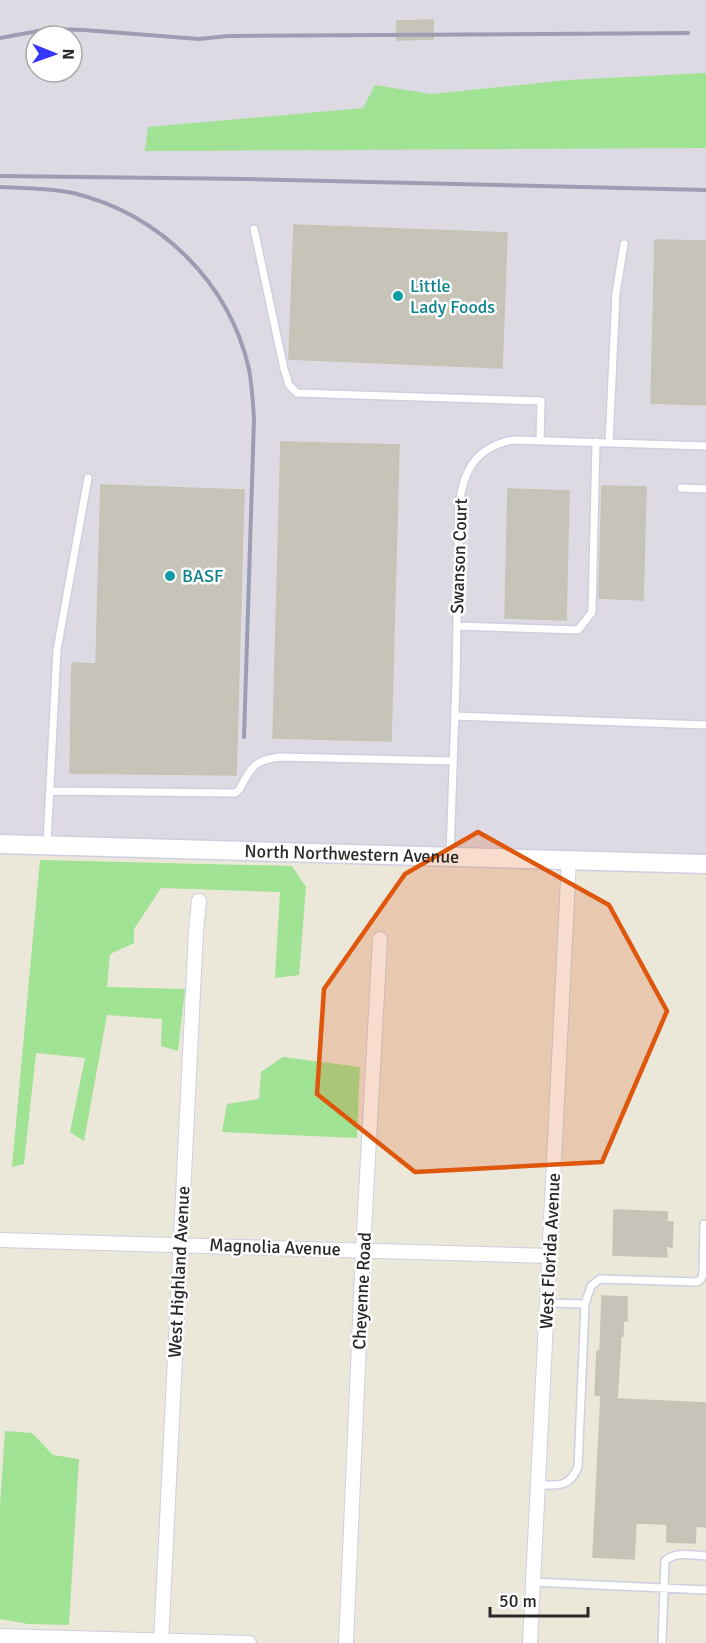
<svg xmlns="http://www.w3.org/2000/svg" width="706" height="1643" viewBox="0 0 706 1643" font-family="Signika,sans-serif">
  <style>
    .industrial { fill: #dedae3; fill-rule: evenodd }
    .green { fill: #a0e394 }
    .building { fill: #c6c3b9; stroke: #c6c3b3; stroke-width: 1.5 }
    .lines { fill: none; stroke-linecap: round; stroke-linejoin: round }
    .service-casing { stroke: #cecfe2; stroke-width: 10 }
    .minor-casing { stroke: #cecfe2; stroke-width: 16 }
    .tertiary-casing { stroke: #cecfe2; stroke-width: 21 }
    .service { stroke: #fff; stroke-width: 7 }
    .minor { stroke: #fff; stroke-width: 14 }
    .tertiary { stroke: #fff; stroke-width: 18 }
    .rail { stroke: #9d9cb3; stroke-width: 4 }
    .marked { fill: #de570d; fill-opacity: 0.2; stroke: #de570d; stroke-width: 4.5; stroke-linejoin: round }
    .culture-dot { fill: #0f9aa8; stroke: #fff; stroke-width: 2 }
    .labels { text-anchor: middle; stroke-width: 5; stroke-linejoin: round; paint-order: stroke }
    .culture-label { font-size: 18px; fill: #0d838f; stroke: #fff; text-anchor: start }
    .street-label { font-size: 18px; fill: #282828; stroke: #fff }
  </style>
  <rect width="100%" height="100%" fill="#ebe7d9"/>
  <path class="industrial" d="M0,0h706v867l-706,-18zM36,36h36v36h-36z"/>
  <path class="green" d="M706,73v75l-561,3 3,-24 215,-19 12,-23 56,9 137,-14z
    M40,860l252,6 14,21 -7,88 -24,3 5,-86 -119,-4 -27,41v14l-24,11 -3,33 78,2 -7,62 -17,-5 1,-27 -55,-4 -23,126 -14,-9 15,-74 -49,-5 -12,111 -12,3z
    M283,1057l77,10 -3,71 -135,-6 5,-28 32,-5 2,-27z
    M5,1431l27,2 21,22 26,4 -10,166 -41,-1 -28,-5v-113z"/>
  <path class="building" d="M433,20v19l-36,1v-19z
    M294,225l213,8 -5,135 -213,-9z
    M655,240l51,1v164l-55,-2z
    M281,442l118,3 -8,296 -118,-3z
    M101,485l143,5 -8,285 -166,-2 2,-110 24,1z
    M602,486l44,1 -3,113 -44,-2z
    M508,489l61,2 -3,129 -61,-2z
    M614,1210l53,2v10h6l-1,25 -6,-1 1,11 -54,-2z
    M602,1296l25,1v24h-4v15h-2l-4,63 89,4v124l-10,-1 -1,17 -28,-1v-18l-31,-1 -2,36 -41,-2 8,-162h-6l2,-44h3z"/>
  <g class="lines">
    <defs>
      <path id="service" d="M254,229l30,140 5,16 8,8 244,8 -1,40
        M609,443l7,-150 8,-49
        M681,488l25,1
        M457,626l121,4 14,-18 4,-170
        M455,716l251,9
        M50,791l185,2 4,-3c12,-22 14,-30 41,-33l173,4
        M47,843l10,-193 31,-172
        M450,855l6,-174 3,-175c4,-35 17,-60 55,-66l192,6
        M585,1304l6,-18 9,-7 97,3 4,-3 2,-5 1,-50
        M538,1485c20,0 31,3 40,-18l7,-163 -38,-1
        M533,1582l173,8
        M662,1643l3,-82c11,-10 27,-6 41,-5"/>
      <path id="minor" d="M0,1240l550,16
        M0,1636l249,7
        M161,1643l35,-712 3,-30
        M346,1643l17,-393 17,-311
        M530,1643l39,-784"/>
      <g id="tertiary">
        <path id="s1" d="M0,844l706,20"/>
      </g>
    </defs>
    <use href="#service" class="service-casing"/>
    <use href="#minor" class="minor-casing"/>
    <use href="#tertiary" class="tertiary-casing"/>
    <use href="#service" class="service"/>
    <use href="#minor" class="minor"/>
    <use href="#tertiary" class="tertiary"/>
    <path class="rail" d="M0,38l49,-9 35,1 115,9 29,-3 460,-3
      M0,176l247,3 459,11
      M0,187c24,1 49,1 73,6 87,21 156,89 176,176 3,17 4,33 5,50l-10,318"/>
  </g>
  <path class="marked" d="M478,832l131,73 58,106 -65,151 -187,10 -98,-78 7,-105 81,-115z"/>
  <g class="culture-dot">
    <circle cx="398" cy="296" r="6"/>
    <circle cx="170" cy="576" r="6"/>
  </g>
  <g class="labels">
    <g class="culture-label">
      <text x="410" y="292">Little<tspan x="410" dy="21">Lady Foods</tspan></text>
      <text x="182" y="582">BASF</text>
    </g>
    <g class="street-label">
      <text transform="translate(459 556) rotate(-88)" y="6">Swanson Court</text>
      <text dy="6" stroke="none"><textPath href="#s1" startOffset="352">North Northwestern Avenue</textPath></text>
      <text transform="translate(275 1247) rotate(2)" y="6">Magnolia Avenue</text>
      <text transform="translate(550 1251) rotate(-87)" y="6">West Florida Avenue</text>
      <text transform="translate(179 1272) rotate(-87)" y="6">West Highland Avenue</text>
      <text transform="translate(362 1291) rotate(-87)" y="6">Cheyenne Road</text>
    </g>
  </g>
  <g transform="translate(54 54) rotate(91)"><circle r="28" fill="#ffffff" stroke="#a9a9a9" stroke-width="1.5"/>
  <path d="M0-4.5L10 22L0 15L-10 22Z" fill="#3435fd"/>
  <text y="-9" font-size="16" font-weight="bold" text-anchor="middle" fill="#282828">N</text>
  </g>
  <path d="M490 1607v9h98v-9" fill="none" stroke="#282828" stroke-width="3"/>
  <text x="499" y="1607" font-size="18" fill="#282828" stroke="#ffffff" stroke-width="4.5" paint-order="stroke">50 m</text>
</svg>
